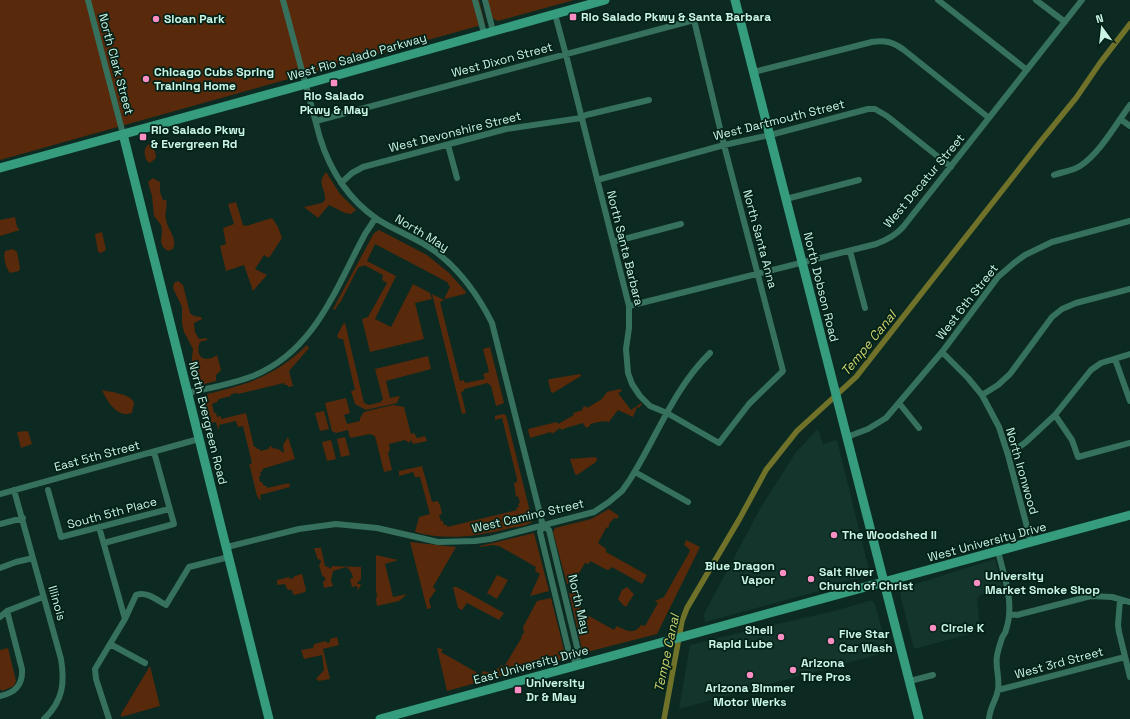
<svg xmlns="http://www.w3.org/2000/svg" width="1130" height="719" viewBox="0 0 1130 719" font-family="'Space Grotesk',sans-serif">
  <style>
    .built { fill: #13352b }
    .green { fill: #58290a }
    .lines { fill: none; stroke-linecap: round; stroke-linejoin: round }
    .canal { stroke: #71722a; stroke-width: 5.5 }
    .street { stroke: #36715e; stroke-width: 6 }
    .secondary { stroke: #359c7e; stroke-width: 9 }
    .poi-dot { fill: #fb8fc4; stroke: #032118; stroke-width: 1.5 }
    .labels { text-anchor: middle; stroke-width: 3.5; stroke-linejoin: round; paint-order: stroke }
    .poi-label { font-size: 12px; font-weight: bold; fill: #caf5e5; stroke: #032118; text-anchor: start }
    .street-label { font-size: 12px; fill: #caf5e5; stroke: #032118 }
    .water-label { font-size: 13px; font-style: italic; fill: #cdd06c; stroke: #032118 }
  </style>
  <rect width="100%" height="100%" fill="#0c2a21"/>
  <path class="built" d="M818,429l5,15 14,-4 31,126v8l-4,4 -14,2 -18,5 -9,5 -118,32 -1,-8 57,-107 35,-55z
    M995,559l8,30 -23,6 -3,4 2,20 -9,15 -56,15 -14,-55 3,-6z
    M869,601h3l3,3 13,48 -209,57 11,-64 27,-7 117,-27z"/>
  <path class="green" d="M0,0h479l6,24 -485,136z
    M487,0h87l-76,21 -6,-3z
    M149,144c5,3 7,8 7,14l-6,5 -3,-2c-3,-6 -4,-13 2,-17z
    M326,172l14,22 16,16 -5,4 -6,-1 -16,-8 -11,13 -14,-11 18,-4 3,-3c1,-12 -9,-16 1,-28z
    M153,178l7,4v10l3,8h3c2,7 -2,12 0,19 1,11 12,18 7,30l-5,2 -5,-4 -2,-5 1,-11 -1,-6 -7,-9 -2,-20 -4,-14z
    M236,202l7,23 3,1 26,-8 6,9 4,11 -13,20 -5,-3 -9,14 12,6 -14,16 -9,-26 -18,6 -6,-25 6,-2 -3,-16 11,-4 -6,-20z
    M15,217l2,10 3,3 -20,6v-16z
    M379,230l48,25 22,18 17,19 -1,2 -21,5 6,-12 -3,-5 -72,-38 -8,17 29,15 -21,43 16,8 22,-43 17,9 2,6 -17,4 9,36 -54,13 -8,-33 6,-2 19,-34 -5,-3 1,-5 -19,-10 -2,2 -1,-1 -3,2 -18,35h-1l-4,7 -2,-1 41,-76z
    M102,232l4,18 -5,3 -3,-1 -3,-18z
    M13,249l4,3 3,16 -1,3 -9,2c-4,-5 -7,-15 -5,-22z
    M178,281l5,4 7,28 4,3 7,1 1,2 -8,4 1,9 4,7 8,-1v2l-7,2c-6,14 5,22 17,13l4,15 -5,5v6l-15,4 -10,-19 2,-17 -9,-17 -2,-9v-16l-9,-19 1,-5z
    M432,294l12,6 -4,2 20,79 4,-1 1,3 20,-4 -2,-5 6,-2 -6,-23 7,-2 14,56 -8,3 -5,-20 -3,-3 -24,6v2l-3,1 5,21 -4,1z
    M345,323l19,80 5,2 12,-3 2,-3 -8,-30 53,-13 3,13 -45,12 4,17 10,-2 -3,7 -31,7 -11,-6 -4,-13 4,-1 -12,-51h-4l-2,-3 6,-12z
    M307,345l2,3 -20,23 4,15 -5,1v-2h-3l-1,-2 -46,11 -1,-1 -6,1v2l-12,3 -2,3 -5,2 2,9h2l1,4 4,-1v3l25,-6 8,34h2l1,2h3v2l9,-2v-2l2,-1 1,2 6,1 6,4 -1,-8 5,-8 7,22 -33,10 1,2 -3,1 1,3 -2,1 1,6h2l2,4h3v2l22,-5 1,4 -30,8 1,5h-1l-3,-4 -7,-29 -1,-2 3,-2 -9,-37 -5,1 -2,-6 -17,4v4h-1l-2,-7 -5,1v-6l-8,-8c-1,-6 5,-9 4,-15 42,-10 68,-18 100,-49z
    M580,374l1,2 -28,17 -2,-1 -3,-12 2,-1z
    M620,389l2,2 -4,2 13,17 9,-6v-1l2,1 -3,4 -2,-1 -4,10 -15,-7 -10,13 -1,-2 -4,1v-1l-13,3v2l-4,2 -3,-5 -17,5 -4,2 -2,-2 -8,6 -1,-2 -21,6 -2,-9 29,-7 1,2 16,-9 -1,-2 10,-3 -1,-2 4,-2 1,2 15,-9 5,-7z
    M102,390c7,2 31,4 32,13 0,3 -2,7 -2,10 -2,0 -5,2 -7,1 -11,-1 -19,-15 -23,-24z
    M346,398l4,15 -6,2 3,9 13,-3v-3l4,-6 29,-7 11,2 7,27 3,-1 3,5 8,-2 2,5 -14,3 -2,-4 -2,3 -4,-3 -16,4 1,6 -2,3 4,17 -8,2 -9,-36 -5,-2 -20,4 -2,-8 -12,3 -4,-2 -7,-28z
    M324,411l5,18 -9,2 -5,-18z
    M503,414l3,1 26,105v2c-6,4 -15,5 -21,6 -32,8 -64,13 -96,4l4,-15 11,-3 -10,-37h-5l-2,-5 -14,4v-5l23,-5 10,36 6,-1 1,3 1,1 2,9 -3,1 2,6h2l1,4h3v2l70,-17 -1,-2 3,-1 -1,-3 2,-1 -2,-7 -2,1 -2,-14 3,-1v-3l-15,-61 -7,2v-4z
    M28,431l4,13 -11,4 -4,-16z
    M345,437l5,18 -9,2 -4,-18z
    M331,440l5,19 -9,2 -5,-19z
    M596,457l1,3 -1,2 -19,13 -2,-1 -5,-15z
    M609,509l10,7 -2,3 -3,-1 -5,6v3l-3,1 -8,15 8,6v3l41,23 -5,9 -30,-17 -3,3 -1,-1 -1,1 -17,-9 -1,3 -4,-1 -12,20 -6,1 -14,-52 2,-4 36,-9z
    M534,533l15,58 -19,5 10,-22 -5,-3 1,-4 -37,-21 -6,-1 -13,2v-1z
    M686,540l14,7 -43,87 -70,18 -5,-3 -13,-56 6,-1c3,4 3,9 6,13l-1,6 34,19 3,-4c9,5 17,9 24,-1l4,1 13,-23 -3,-2 9,-4 26,-46 -2,-3 -4,-3z
    M410,542l46,5 -23,40 3,3 -7,10 2,8 -4,1z
    M314,548h7l4,18 3,1 3,2 1,-3 29,1v12l-3,3 -1,2h4l-3,7 -1,-5 -5,1 -2,-8 3,-1c0,-3 -3,-9 -7,-11l-13,4 -2,9 2,6 -9,2 -1,-6 3,-3 -4,-4 -3,-10 2,-3 -1,-3 -2,1z
    M376,555l22,5 -13,4 8,33 14,-3 -8,7 -22,5 -1,-6 1,-6 -1,-2z
    M302,574l4,16 -1,2 -11,3 -1,-1 -1,-4h-3l-2,-1 -2,-5 -8,1v-5l12,-3 1,2 4,-1v-2z
    M497,575l11,5 -11,19 -10,-6z
    M453,587h4l47,26 -5,7 -32,-17 -5,7 -4,-2z
    M627,587l7,7 -8,13 -3,-2 -5,-6 4,-9z
    M551,598l14,56 -2,5 -116,32 -10,-43 6,1 -2,3 40,23 2,-4c7,2 13,1 18,-6l3,2 18,-30 -1,-1 3,-3 -1,-6 14,-26z
    M337,637l2,8 -16,4 7,30 -11,2 -3,-2 8,-9 -2,-15 -18,4 -3,-9 12,-2 1,-4 12,-3 1,2 3,-1v-3z
    M8,648l8,33 -2,5 -12,5 -2,-2v-39z
    M150,666l10,40 -39,11v-3z"/>
  <g class="lines">
    <path class="canal" d="M664,719l18,-98 5,-13 53,-90 26,-48 31,-39 59,-54 185,-236 35,-43 24,-35 30,-39"/>
    <path class="street" d="M88,0l35,134
      M283,0l37,138c10,32 28,61 57,81 18,12 41,19 59,33 25,19 42,43 56,71l51,203 -3,6 29,120 9,13
      M475,0l9,33
      M485,0l8,31
      M938,0l89,70
      M1036,0l29,22
      M754,72l118,-30c14,-2 21,0 32,8l85,68
      M1120,119l10,7
      M316,121c126,-33 252,-67 378,-101l30,125 59,226 -34,33 -30,39 -52,-30 -17,-7 -10,-10 -8,-12 -4,-11 -2,-24 3,-21v-22l-63,-251 -11,-41
      M448,145l9,33
      M1054,175c8,-3 18,-4 26,-9 20,-13 36,-42 50,-61
      M597,180l127,-35 46,-10 98,-26h7l12,7 64,51
      M341,183l11,-10 11,-6 143,-38 75,-11 5,-3 63,-15
      M786,199l73,-19
      M613,242l68,-18
      M850,251l15,57
      M629,306l247,-62c11,-4 19,-8 27,-17l179,-227
      M942,352l26,26 14,17 17,32 9,28 23,87
      M1115,359l15,42
      M188,393c21,-5 44,-9 65,-17 61,-25 81,-84 110,-138 3,-7 9,-13 12,-20
      M982,395l16,-10 12,-11 42,-57 10,-8 14,-6 54,-14
      M899,403l20,25
      M1055,415l17,25 6,17 52,-14
      M847,437l21,-8 18,-11 56,-66 56,-75 16,-14 11,-8 27,-13 78,-21
      M1008,455l18,-13 29,-27 36,-45 10,-7 29,-9
      M635,472l53,30
      M14,490l47,169c4,24 2,42 -17,60
      M48,490l13,47 108,-28
      M0,494l199,-55
      M0,524l23,-6
      M543,526l6,4 29,121v14
      M99,527l26,92 -30,50 1,10 13,40
      M104,543l70,-19 -20,-72
      M227,547l72,-18 37,-5 41,4 61,14 37,-1 15,-2 104,-27 15,-10 13,-11 7,-10c27,-42 44,-92 81,-128
      M0,568l16,-6 17,-4
      M1120,600l-2,25 1,7 11,45
      M1009,614l8,1 74,-19 21,1 18,5
      M0,617l7,-6 36,-14
      M125,619l11,-24c11,-4 21,5 30,10l23,-38 40,-10
      M110,644l35,19
      M910,681l23,-6
      M998,690l127,-33
      M0,696c15,-3 23,-11 22,-27l-15,-58
      M989,719c1,-13 7,-18 9,-29 2,-12 -3,-23 -1,-34 1,-6 3,-12 5,-18 1,-3 4,-5 4,-8 9,-27 -2,-53 -8,-79"/>
    <path class="secondary" d="M735,0l184,719
      M123,134l146,585
      M0,168l306,-84 299,-84
      M380,719l750,-204"/>
  </g>
  <g class="poi-dot">
    <rect x="569" y="13" width="8" height="8" rx="2"/>
    <circle cx="156" cy="19" r="4"/>
    <circle cx="146" cy="79" r="4"/>
    <rect x="330" y="79" width="8" height="8" rx="2"/>
    <rect x="139" y="133" width="8" height="8" rx="2"/>
    <circle cx="834" cy="535" r="4"/>
    <circle cx="783" cy="573" r="4"/>
    <circle cx="811" cy="579" r="4"/>
    <circle cx="977" cy="583" r="4"/>
    <circle cx="933" cy="628" r="4"/>
    <circle cx="781" cy="637" r="4"/>
    <circle cx="831" cy="641" r="4"/>
    <circle cx="793" cy="670" r="4"/>
    <circle cx="750" cy="675" r="4"/>
    <rect x="514" y="686" width="8" height="8" rx="2"/>
  </g>
  <g class="labels">
    <g class="poi-label">
      <text x="581" y="21">Rio Salado Pkwy &amp; Santa Barbara</text>
      <text x="164" y="23">Sloan Park</text>
      <text x="154" y="76">Chicago Cubs Spring<tspan x="154" dy="14">Training Home</tspan></text>
      <text x="334" y="100" text-anchor="middle">Rio Salado<tspan x="334" dy="14">Pkwy &amp; May</tspan></text>
      <text x="151" y="134">Rio Salado Pkwy<tspan x="151" dy="14">&amp; Evergreen Rd</tspan></text>
      <text x="842" y="539">The Woodshed II</text>
      <text x="775" y="570" text-anchor="end">Blue Dragon<tspan x="775" dy="14">Vapor</tspan></text>
      <text x="819" y="576">Salt River<tspan x="819" dy="14">Church of Christ</tspan></text>
      <text x="985" y="580">University<tspan x="985" dy="14">Market Smoke Shop</tspan></text>
      <text x="941" y="632">Circle K</text>
      <text x="773" y="634" text-anchor="end">Shell<tspan x="773" dy="14">Rapid Lube</tspan></text>
      <text x="839" y="638">Five Star<tspan x="839" dy="14">Car Wash</tspan></text>
      <text x="801" y="667">Arizona<tspan x="801" dy="14">Tire Pros</tspan></text>
      <text x="526" y="687">University<tspan x="526" dy="14">Dr &amp; May</tspan></text>
      <text x="750" y="692" text-anchor="middle">Arizona Bimmer<tspan x="750" dy="14">Motor Werks</tspan></text>
    </g>
    <g class="street-label">
      <text transform="translate(357 57) rotate(-16)" y="4">West Rio Salado Parkway</text>
      <text transform="translate(502 60) rotate(-15)" y="4">West Dixon Street</text>
      <text transform="translate(116 64) rotate(75)" y="4">North Clark Street</text>
      <text transform="translate(779 120) rotate(-14)" y="4">West Dartmouth Street</text>
      <text transform="translate(455 132) rotate(-14)" y="4">West Devonshire Street</text>
      <text transform="translate(924 181) rotate(-50)" y="4">West Decatur Street</text>
      <text transform="translate(422 233) rotate(31)" y="4">North May</text>
      <text transform="translate(760 239) rotate(75)" y="4">North Santa Anna</text>
      <text transform="translate(625 248) rotate(76)" y="4">North Santa Barbara</text>
      <text transform="translate(821 287) rotate(76)" y="4">North Dobson Road</text>
      <text transform="translate(967 302) rotate(-52)" y="4">West 6th Street</text>
      <text transform="translate(208 423) rotate(76)" y="4">North Evergreen Road</text>
      <text transform="translate(97 456) rotate(-15)" y="4">East 5th Street</text>
      <text transform="translate(1022 471) rotate(74)" y="4">North Ironwood</text>
      <text transform="translate(112 513) rotate(-15)" y="4">South 5th Place</text>
      <text transform="translate(528 516) rotate(-13)" y="4">West Camino Street</text>
      <text transform="translate(987 542) rotate(-15)" y="4">West University Drive</text>
      <text transform="translate(57 603) rotate(74)" y="4">Illinois</text>
      <text transform="translate(579 604) rotate(77)" y="4">North May</text>
      <text transform="translate(1059 663) rotate(-15)" y="4">West 3rd Street</text>
      <text transform="translate(531 665) rotate(-15)" y="4">East University Drive</text>
    </g>
    <g class="water-label">
      <text transform="translate(868 343) rotate(-51)" y="5">Tempe Canal</text>
      <text transform="translate(666 653) rotate(-78)" y="5">Tempe Canal</text>
    </g>
  </g>
  <g transform="translate(1102 28) rotate(345)" stroke="#032118" stroke-width="3" paint-order="stroke">
  <path d="M0-3L7 15L0 10L-7 15Z" fill="#caf5e5"/>
  <text y="-6" font-size="11" font-weight="bold" text-anchor="middle" fill="#caf5e5">N</text>
  </g>
</svg>
